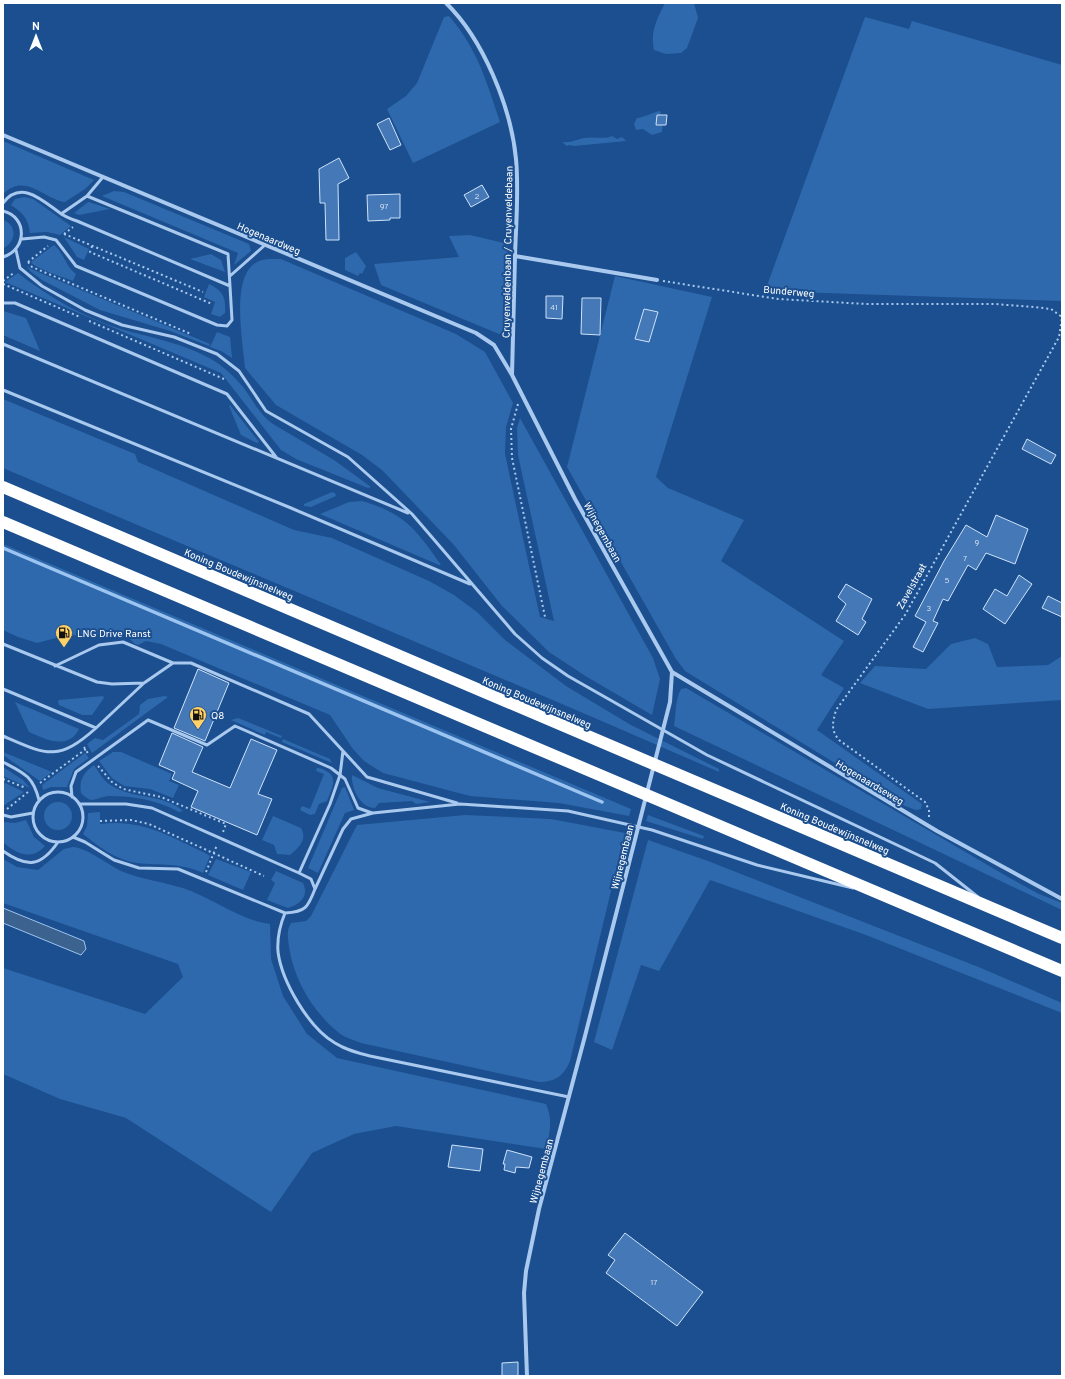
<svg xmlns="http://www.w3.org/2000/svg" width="1065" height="1379" viewBox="0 0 1065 1379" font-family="Overpass,sans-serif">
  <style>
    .green { fill: #2e69ad }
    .water { fill: #3c6290; stroke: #9cc4f0 }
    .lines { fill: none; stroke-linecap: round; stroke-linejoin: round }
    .stream { stroke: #9cc4f0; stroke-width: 3.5 }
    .building { fill: #4478b7; stroke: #cfe3fa }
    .path { stroke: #a9c9ee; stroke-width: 2; stroke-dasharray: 2 3; stroke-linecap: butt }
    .service { stroke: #a9c9ee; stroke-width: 3 }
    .minor { stroke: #a9c9ee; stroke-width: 4 }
    .motorway { stroke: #fff; stroke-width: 12 }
    .labels { text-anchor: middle; stroke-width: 4; stroke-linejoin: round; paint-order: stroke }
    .number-label { font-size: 8px; fill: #d0dded }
    .street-label { font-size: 10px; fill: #fff; stroke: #1b4f8f }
    .poi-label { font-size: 10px; fill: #fff; stroke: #1b4f8f; text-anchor: start }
  </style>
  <rect width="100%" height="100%" fill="#1b4f8f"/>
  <path class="green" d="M665,3h29l4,15 -11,30 -6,5 -15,1 -12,-4c-4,-18 3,-31 11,-47z
    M449,16c29,34 37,64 51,106l-87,41 -26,-54 19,-13 11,-13 27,-66z
    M865,17l44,12 3,-8 150,44v236l-297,-10z
    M660,111l3,11 -1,10 -10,3 -9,-6 -7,1 -2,-6 3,-6c8,-1 14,-5 23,-7z
    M612,136l5,3 5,-2 4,4 -52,5 -5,-1 -2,1 -5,-4c9,1 13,-2 22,-4 9,-2 19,2 28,-2z
    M3,141l91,39 -9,9 -20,13c-21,-3 -40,-30 -62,-8z
    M114,191l10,1 125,52 2,7 -17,14 4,-12 -136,-57z
    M24,197l9,2 38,27 -11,9 -13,-3 -17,1c-2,-15 -7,-20 -19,-28l4,-6z
    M88,202h1l21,7 -31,6 -5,-2z
    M3,220c15,5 13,23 0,28z
    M470,235l38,9 -1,82 -3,6 -5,2 -118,-49 -7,-21 85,-7 -10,-21z
    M64,237l25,12 -5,11 -7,-3z
    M54,245c10,8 12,22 22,29l-3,7c-10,-4 -37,-12 -42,-19z
    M356,252l10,14 -4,8 -2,-1 -2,3 -13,-6v-12z
    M211,254l10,6 4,12 -35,-13z
    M281,259l175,75 29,18 28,51 -7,24 -1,27 35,163 14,4 -36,-166 -1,-27 3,-10 133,240 7,21 -8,36 -65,-38 -38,-25 -47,-46 -48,-61 -72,-75 -20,-15 -86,-50 -31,-37c-2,-26 -15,-92 12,-106 7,-4 16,-3 24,-3z
    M27,266l4,3 179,75 -1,2 -39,-15 -70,-21 -58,-30 -12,-9z
    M18,273c32,25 67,45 106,57 29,8 61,14 87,29 12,7 23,17 32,28 10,13 16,27 30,37l61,36 37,27 -3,1 -72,-29 -15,-9 -60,-77 -216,-91z
    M615,276l97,21 -56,180 12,11 76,32 -23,41 123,80 -23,34 23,13 -27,42 105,74 -1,5 -5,1 -11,-4 -220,-135 -9,-12 -109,-192z
    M209,284c14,7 17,13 16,29l-5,4 -9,-3 4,-12 -11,-5z
    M3,311l23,7 14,33 -37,-16z
    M217,332l13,5 2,21 -11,-7 -11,-4z
    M3,399l132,55 3,8 156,68 38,8 97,43 25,14 23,17 28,28 61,46 65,39 88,44v3c-237,-104 -477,-202 -716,-304z
    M230,405l29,37 -2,1 -16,-8 -12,-29z
    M332,492l3,1 1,3 -25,11 -7,-1v-2z
    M362,501c42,12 55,29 79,64h-2l-119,-51 29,-12z
    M3,544l628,265 -2,7 -70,-13 -89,-7 -87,-23 -19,-12 -11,-12 -23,-34 -169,-71 -15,-3 -8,4 -3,-1 -10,-10 -30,2 -28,-1 -30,8 -19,-6 -15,-7z
    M975,638l13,6 9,23 51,-2 14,-9v44l-134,9 -68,-26 15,-17 51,3 25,-25z
    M686,688l322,189 31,17 23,9v7l-388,-184c2,-12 1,-27 7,-37z
    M103,696l1,2 -12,17h-10l-23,-10 -1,-3 1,-2z
    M165,696l3,1 -76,56 -5,-9 8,-6 8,2 36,-26 1,-9 8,-6z
    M15,702l64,27c-11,22 -34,10 -50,3z
    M238,718l44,18 -1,2 -15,-6 -1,3 -34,-15z
    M283,739l47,20 2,4 -50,-21z
    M3,752l49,20 -12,9 -37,-26z
    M113,752h8l51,22 -3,7 10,4 -6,13 -23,-9 -26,-3 -12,-8 -13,-17z
    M85,753l4,5 -15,11 -7,18h-16l-8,3 -1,-5z
    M94,765c5,7 10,17 18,21 21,13 52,8 71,25l-4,1c-22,-12 -45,-16 -70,-16 -6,0 -13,4 -18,4 -4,-1 -7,-4 -10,-7 -2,-13 2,-20 13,-28z
    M3,767l20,13 7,8 -27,-12z
    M317,768c4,0 6,1 9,3 13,6 5,20 1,30l-8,3 -4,10 -5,1 -10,-5 2,-4 8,3 14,-35 -8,-3z
    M352,775l26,13 52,14 -14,2 -4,-3 -33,2 -4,5c-15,0 -24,-20 -23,-33z
    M3,782l21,10 -21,14z
    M345,787l9,23 -9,3 -27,60 -10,-5 34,-80z
    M44 816a14 14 0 1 1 28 0a14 14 0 1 1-28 0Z
    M100,812v12c43,-5 68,12 105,29l5,3 -7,17c-24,-11 -42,-7 -66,-10 -21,-3 -38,-16 -54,-29l4,-8 1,-13z
    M465,815l86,4 74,14 -55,228c-6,15 -15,21 -31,21l-178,-39c-7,-3 -16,-5 -22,-10 -26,-21 -45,-53 -50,-86 -1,-9 -3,-16 2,-24l15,-2 5,-5 46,-91z
    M648,815l56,21 -1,3 -57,-18z
    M273,816l28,12c7,12 -3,20 -11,27l-13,-1 -3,-9 -12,-5z
    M26,820l8,17 11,9c-13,15 -29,8 -42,-4v-20l12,1z
    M648,840l60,21 273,107 81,35v10l-196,-78 -156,-55 -51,91 -18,-6 -29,85 -18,-8z
    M73,847c14,1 34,17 48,24 19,8 42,11 62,17 30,10 56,32 87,36l1,35 12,37 24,38 30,24 209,46c7,16 4,28 0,45l-150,-23 -42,8 -42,19 -41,59 -145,-94 -66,-19 -57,-25v-106l142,46 38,-37 -5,-13 -175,-61v-44l14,8 21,3 26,-21z
    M216,859l35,13 -8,18 -35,-15z
    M276,871l27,12c6,13 -2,21 -15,25l-21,-8 8,-17 -4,-3z"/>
  <path class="water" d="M3,908l81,33 2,8 -5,6 -78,-32z"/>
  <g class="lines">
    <path class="stream" d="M3,548l599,254"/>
  </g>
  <path class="building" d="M657,115h10l-1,10h-10z
    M389,118l12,27 -11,5 -13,-26z
    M339,158l10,20 -11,6 1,56h-13l-1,-37h-5l-1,-34z
    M482,185l7,12 -18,10 -7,-12z
    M400,194v24h-10v2l-22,1 -1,-26z
    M546,296h17l-1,23 -16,-1z
    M582,298h19l-1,37 -19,-1z
    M644,309l14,3 -9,30 -14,-3z
    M1027,439l29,16 -5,9 -29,-15z
    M996,515l32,14 -13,35 -29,-11 -10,17 -8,-5 -20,36 -5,-2 -10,22 5,2 -15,29 -10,-5 13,-25 -11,-6 29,-55 22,-36 21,12z
    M1019,575l13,9 -27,40 -22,-15 12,-20 12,7z
    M846,584l26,15 -10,20 4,3 -8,13 -22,-14 10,-17 -8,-7z
    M1048,596l14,7v14l-20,-9z
    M198,669l31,14 -24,58 -31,-13z
    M172,733l31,14 -11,25 38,16 21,-49 26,11 -19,44 14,5 -15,36 -66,-28 7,-16 -26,-12 3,-7 -16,-7z
    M452,1145l31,4 -3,22 -32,-4z
    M507,1150l25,7 -3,11 -13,-1 -1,6 -11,-3 1,-6h-2z
    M625,1233l78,59 -26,34 -71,-53 9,-13 -7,-5z
    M518,1362v14h-16v-13z"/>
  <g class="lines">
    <path class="path" d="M64,234l139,58
      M64,234l9,-7
      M92,246l-2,6 122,52
      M28,262l4,5 159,67
      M28,262l20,-16
      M3,281l12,-9
      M663,281l115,18 88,5h129l39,3 17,2 11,8
      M3,284l77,33
      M89,321l135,58
      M518,404l-7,25 1,29 33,159
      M84,747l5,8
      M98,766l14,16 11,7 38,8 65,27 -3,8
      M3,779l23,9
      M40,783l46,-34
      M7,809l21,-17
      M929,817v-7l-4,-8 -86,-62c-9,-11 -6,-18 -3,-30l69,-95 154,-278 3,-19
      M100,821l31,-1 18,4 115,52
      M206,872l11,-27"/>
    <path class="service" d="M87,196l16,-19
      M3,203c18,-24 40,-2 57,10 4,3 11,6 17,8l153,65 2,34 -5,6 -10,-1 -141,-59 -20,-26 -12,-3 -22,2
      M3,211c25,6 24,39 0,46
      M61,214l26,-18 141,58 2,32
      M16,250l4,18 22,18 43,24 37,15 52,12 43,17 22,17 27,40 82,46 64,57 103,120 27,24 26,18 139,79 228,108 43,34
      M230,276l35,-31
      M3,303h12l212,91 49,63
      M3,344l405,169
      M3,390l288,118 179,76
      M3,644l94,38 15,2 32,-1
      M55,666l44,-21 24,-3 50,21
      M3,689l93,39 48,-45 29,-20h18l118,51 58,63 90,26
      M3,736c44,19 55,26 93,-8
      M3,762c21,11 30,14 36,38
      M33 817a25 25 0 1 1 50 0a25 25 0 1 1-50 0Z
      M72,797l-1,-11 5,-14 72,-52 59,25 28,-19 96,42 14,11 13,29 14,5
      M79,804h47l26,4 147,65 31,-69 10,-29 3,-24
      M3,815l8,2 22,-4
      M73,837l12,5 29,18 25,8 39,1 107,44c21,-1 23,-6 30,-24l-4,-10 -12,-6
      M3,851c24,17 38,16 55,-9
      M315,889l28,-60 8,-10 22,-6 87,-9 108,7 84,19 105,35 96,23
      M285,913c-5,12 -8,26 -7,39 4,30 31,76 57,91 11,7 23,10 35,13l199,41"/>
    <path class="minor" d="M446,3c37,36 65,104 70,156 3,32 0,64 -1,97 -1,39 -2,79 -3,119
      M3,135l473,198 18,12 18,30 63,124 97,173 -2,30 -85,334 -46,173 -13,62 -2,22 3,83
      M515,256l142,24
      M672,672l265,159 125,68"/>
    <path class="motorway" d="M3,487l1059,451
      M3,522l1059,449"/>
  </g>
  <defs>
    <symbol id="fuel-pin" viewBox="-11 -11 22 30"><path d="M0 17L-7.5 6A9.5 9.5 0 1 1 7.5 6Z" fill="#ffd166" stroke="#1b4f8f"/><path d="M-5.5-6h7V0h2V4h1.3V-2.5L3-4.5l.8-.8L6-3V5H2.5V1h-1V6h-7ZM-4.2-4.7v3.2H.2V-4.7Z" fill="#111"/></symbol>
  </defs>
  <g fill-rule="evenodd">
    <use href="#fuel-pin" x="54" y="623" width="20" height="27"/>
    <use href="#fuel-pin" x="188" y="705" width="20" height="27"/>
  </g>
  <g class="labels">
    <g class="number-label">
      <text x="477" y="199">2</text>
      <text x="384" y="209">97</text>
      <text x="554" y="310">41</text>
      <text x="977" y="545">9</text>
      <text x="965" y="561">7</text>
      <text x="947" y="583">5</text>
      <text x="929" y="611">3</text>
      <text x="654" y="1285">17</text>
    </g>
    <g class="street-label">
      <text transform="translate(269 238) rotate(23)" y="4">Hogenaardweg</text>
      <text transform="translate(507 252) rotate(-89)" y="4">Cruyenveldenbaan / Cruyenveldebaan</text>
      <text transform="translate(789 291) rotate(5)" y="4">Bunderweg</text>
      <text transform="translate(603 532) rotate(61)" y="4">Wijnegembaan</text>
      <text transform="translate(239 574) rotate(23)" y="4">Koning Boudewijnsnelweg</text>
      <text transform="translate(911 586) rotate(-61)" y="4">Zavelstraat</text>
      <text transform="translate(537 702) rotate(23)" y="4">Koning Boudewijnsnelweg</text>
      <text transform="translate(870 782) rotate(31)" y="4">Hogenaardseweg</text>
      <text transform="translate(835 828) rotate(23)" y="4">Koning Boudewijnsnelweg</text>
      <text transform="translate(622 857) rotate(-76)" y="4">Wijnegembaan</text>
      <text transform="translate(541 1171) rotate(-75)" y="4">Wijnegembaan</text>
    </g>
    <g class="poi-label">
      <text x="77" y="637">LNG Drive Ranst</text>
      <text x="211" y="719">Q8</text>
    </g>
  </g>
  <rect width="1065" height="1379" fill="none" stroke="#ffffff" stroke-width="8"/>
  <g transform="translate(36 36)" stroke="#1b4f8f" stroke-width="3" paint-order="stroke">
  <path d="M0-3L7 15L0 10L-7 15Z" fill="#ffffff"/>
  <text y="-6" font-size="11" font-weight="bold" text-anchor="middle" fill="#ffffff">N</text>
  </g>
</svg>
